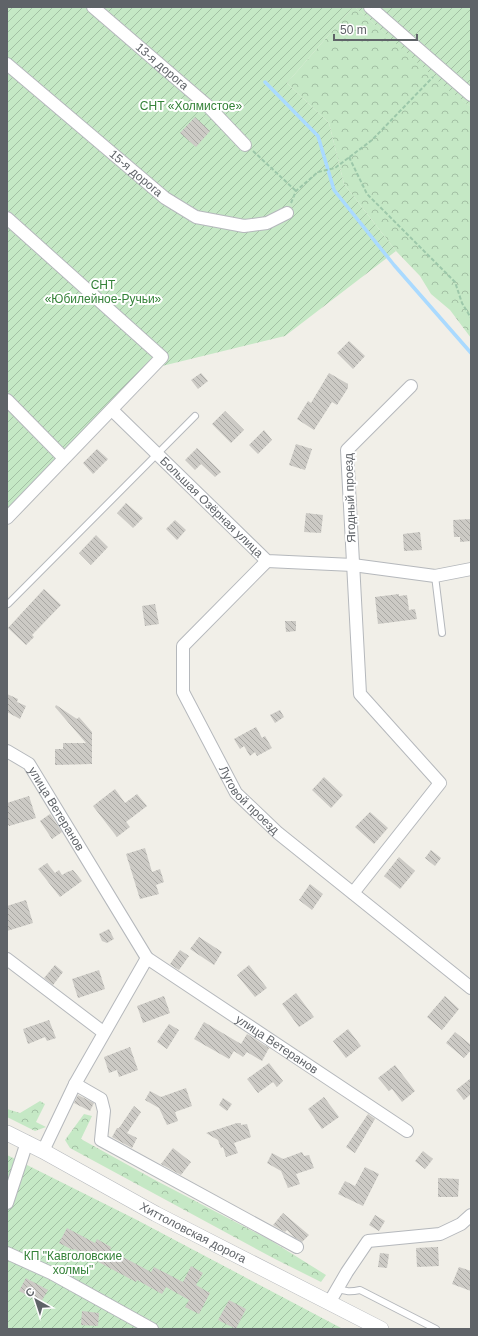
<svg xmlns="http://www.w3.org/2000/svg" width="478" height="1336" viewBox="0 0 478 1336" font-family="Arial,sans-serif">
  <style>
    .forest { fill: url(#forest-crowns) }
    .garden { fill: url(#garden-furrows) }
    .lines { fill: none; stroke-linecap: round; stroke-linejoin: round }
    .stream { stroke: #aadaff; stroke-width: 3.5 }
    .building { fill: url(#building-back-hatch) }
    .service-casing { stroke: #b5b8bc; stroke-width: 8 }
    .minor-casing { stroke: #b5b8bc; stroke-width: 14 }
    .tertiary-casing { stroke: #b5b8bc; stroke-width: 16 }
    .path { stroke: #9cc7a9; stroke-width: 2; stroke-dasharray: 4 2; stroke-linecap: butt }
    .service { stroke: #fff; stroke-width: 6 }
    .minor { stroke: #fff; stroke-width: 12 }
    .tertiary { stroke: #fff; stroke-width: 15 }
    .labels { text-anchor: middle; stroke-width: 4; stroke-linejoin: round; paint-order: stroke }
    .street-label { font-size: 12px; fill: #5f6368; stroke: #fff }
    .park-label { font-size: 12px; fill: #348238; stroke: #fff }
  </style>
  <defs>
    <pattern id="forest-crowns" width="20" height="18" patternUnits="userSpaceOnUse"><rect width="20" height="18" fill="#c5e8c5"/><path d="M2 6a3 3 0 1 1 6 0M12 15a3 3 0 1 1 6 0" fill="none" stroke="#a3c0a4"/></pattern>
    <pattern id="garden-furrows" width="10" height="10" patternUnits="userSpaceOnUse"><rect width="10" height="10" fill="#c5e8c5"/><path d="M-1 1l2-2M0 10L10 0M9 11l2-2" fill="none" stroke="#a3c0a4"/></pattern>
    <pattern id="building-back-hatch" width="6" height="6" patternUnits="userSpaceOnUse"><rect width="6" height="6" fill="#cccac5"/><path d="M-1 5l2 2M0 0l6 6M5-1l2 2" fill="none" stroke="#a9a8a4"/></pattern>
  </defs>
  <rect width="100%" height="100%" fill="#f1efe8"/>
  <path class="forest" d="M353,7h2l92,81 24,19v231l-21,-28 -19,-16 -11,-18 -24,-25 -52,-67 -15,-61 -42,-40z
    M40,1101l5,3 -9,18 10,5 -11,4 -28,-14v-8l13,4z
    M84,1114l8,2 -11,23 74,41 115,60 56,35 -5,7 -46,-23 -205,-111 -5,-8z"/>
  <path class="garden" d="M7,7h346l-66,76 42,40 15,61 52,67 -111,85 -123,30 -155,146z
    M355,7h116v100l-24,-18z
    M7,1155l130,65 206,109h-336z"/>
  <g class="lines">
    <path class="stream" d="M265,82l53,54 16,54 60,75 77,88"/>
  </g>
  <path class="building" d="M195,117l15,14 -14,16 -16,-14z
    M349,341l16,15 -12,13 -16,-16z
    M201,373l7,8 -10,8 -7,-9z
    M329,373l19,11v4l-11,17 -5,-3 -18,28 -17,-11 11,-18 3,2z
    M225,411l19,19 -13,13 -19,-19z
    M264,430l8,10 -14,14 -9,-9z
    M296,444l16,5 -7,21 -16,-5z
    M197,448l24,24 -6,5 -14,-13 -6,6 -10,-10z
    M97,449l11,10 -15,15 -10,-11z
    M126,503l17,15 -10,10 -16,-15z
    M306,513l17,2 -2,18 -17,-1z
    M471,519v22l-11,1v-5h-6l-1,-17z
    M175,520l11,10 -9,10 -11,-11z
    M420,532l2,18 -18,1 -1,-17z
    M96,535l12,12 -17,18 -12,-12z
    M44,589l17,16 -29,30 2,2 -8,8 -18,-17z
    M399,594v2l8,-1 2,15 6,-1 2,10 -39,5 -3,-27z
    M155,604l4,20 -14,2 -3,-20z
    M285,621h11v10l-10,1z
    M7,694l11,5 -1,3 9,4 -6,13 -13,-7z
    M56,705l21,14 2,-2 13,15v32l-37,1v-16h8v-6h23l-31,-36z
    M280,710l4,7 -9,6 -5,-8z
    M256,727l6,11 3,-2 7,12 -15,8 -2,-4 -5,4 -6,-10 -4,3 -6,-10z
    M324,777l19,18 -12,13 -19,-18z
    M115,789l10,14 12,-9 10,12 -21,16 4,5 -13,10 -24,-31z
    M29,796l7,22 -27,8 -2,-4v-19z
    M370,812l18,16 -14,16 -19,-17z
    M50,814l12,18 -10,7 -12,-18z
    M145,848l7,24 8,-3 4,13 -8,3 3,9 -19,5 -14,-45z
    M431,850l10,8 -6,8 -10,-8z
    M399,857l16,14 -15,18 -16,-13z
    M47,863l8,10 4,-3 3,5 5,-3 6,-2 9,11 -22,16 -22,-28z
    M310,884l13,10 -11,16 -13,-10z
    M26,900l7,23 -26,8v-25z
    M109,929l5,10 -7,4 -5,-2 -3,-7z
    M199,937l23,15 -8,13 -24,-16z
    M180,950l9,6 -10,14 -9,-6z
    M55,965l8,7 -10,13 -9,-7z
    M249,965l18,23 -12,9 -18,-22z
    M99,970l6,19 -27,9 -6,-19z
    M296,993l18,24 -15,10 -17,-23z
    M164,996l6,17 -27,10 -6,-17z
    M445,996l14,13 -17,21 -15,-13z
    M49,1020l7,18 -9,3 -2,-4 -17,7 -5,-15z
    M204,1022l37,22 6,-10 22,14 -7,13 -15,-9 -4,5 -9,-6 -5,8 -35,-20z
    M169,1024l10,6 -12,19 -10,-7z
    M348,1029l13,17 -15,12 -13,-17z
    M455,1032l16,13v5l-7,8 -18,-15z
    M130,1047l8,23 -19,7 -2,-7 -8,3 -5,-16z
    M269,1063l14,18 -6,6 -4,-5 -15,11 -11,-14z
    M395,1065l20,26 -13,11 -10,-13 -3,2 -11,-13z
    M471,1078v16l-7,6 -8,-10z
    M186,1088l6,18 -17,6 3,9 -11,4 -8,-17 -14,-8 5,-9 11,6z
    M78,1095l16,8 -4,8 -16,-8z
    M324,1097l15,20 -17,12 -14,-20z
    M223,1098l9,6 -5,7 -8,-6z
    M134,1106l7,6 -14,21 10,5 -5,10 -20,-11 5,-9h2z
    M368,1114l7,5 -20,34 -9,-6z
    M237,1123h4v2l6,-1 4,13 -17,6 4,10 -12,4 -3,-10 -2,1 -3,-8 -12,-7z
    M173,1148l18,14 -10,13 -20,-11z
    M423,1151l10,8 -8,10 -10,-8z
    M302,1152l2,4 5,-1 5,13 -18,6 4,10 -12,4 -7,-17 -14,-8 5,-10 11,6z
    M365,1167l14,7 -16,32 -25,-12 7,-13 10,5z
    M438,1178l21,1 -1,18h-20z
    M283,1213l26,22 -7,7 -8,-5 -7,-7 -2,2 -12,-7z
    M375,1215l10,6 -6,10 -10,-6z
    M67,1228l28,15 2,-4 14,8 -1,3 41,22 3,-5 29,15 8,-16 12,7 -7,12 14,8 -11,21 -14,-7 4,-7 -23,-13 -4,7 -25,-14 -1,2 -62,-33 -1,1 -14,-7z
    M438,1247l1,19 -22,1 -1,-19z
    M380,1253l9,1 -2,14 -9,-1z
    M459,1267l12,4v20l-19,-7z
    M26,1278l22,12 -7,12 -22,-11z
    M229,1300l17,9 -10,20 -18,-9z
    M82,1311l17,2 -1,13 -17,-1z"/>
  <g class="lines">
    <defs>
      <path id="service" d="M435,576l7,57
        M7,603l1,1 187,-188
        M337,1288c8,4 14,4 23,2l76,39"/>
      <g id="minor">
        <path id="s1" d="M93,7l115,99 37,39"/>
        <path d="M370,7l101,88"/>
        <path id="s2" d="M7,64l158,134 31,19 48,9 23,-3 20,-10"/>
        <path d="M7,218l155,139 -155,161"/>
        <path d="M7,400l57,58"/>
        <path id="s3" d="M112,410l155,151 86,4 82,11 36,-7"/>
        <path id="s4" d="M267,561l-84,85v46l53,101 42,40 193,155"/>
        <path id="s5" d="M7,751l22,13 118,194 -72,126 -32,67"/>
        <path d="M353,893l87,-110 -80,-89 -13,-244 64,-64"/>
        <path id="s6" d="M147,958l260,173"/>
        <path d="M7,959l96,73"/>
        <path d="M75,1084l26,15 3,12 -3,29 196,107"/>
        <path d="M7,1203l20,-61"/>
        <path d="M7,1253l44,20 101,56"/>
        <path d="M329,1303l18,-31 21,-31 72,-7 21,-10 10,-9"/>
      </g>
      <g id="tertiary">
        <path id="s7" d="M7,1133l36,18 113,63 225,115"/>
      </g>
    </defs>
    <use href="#service" class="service-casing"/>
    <use href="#minor" class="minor-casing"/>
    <use href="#tertiary" class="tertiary-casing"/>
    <path class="path" d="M253,151l43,40
      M349,157l18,37 88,88 7,21 9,15
      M291,203l5,-12 22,-19 17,-4 37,-28 61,-63"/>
    <use href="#service" class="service"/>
    <use href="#minor" class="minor"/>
    <use href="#tertiary" class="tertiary"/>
  </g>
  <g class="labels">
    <g class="street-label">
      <text dy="4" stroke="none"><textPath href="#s1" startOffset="91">13-я дорога</textPath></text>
      <text dy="4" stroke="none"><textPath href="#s2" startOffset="169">15-я дорога</textPath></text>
      <text transform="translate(350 498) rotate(-92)" y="4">Ягодный проезд</text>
      <text dy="4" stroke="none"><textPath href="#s3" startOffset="139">Большая Озёрная улица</textPath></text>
      <text dy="4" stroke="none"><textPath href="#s4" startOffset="293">Луговой проезд</textPath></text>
      <text dy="4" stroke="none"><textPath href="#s5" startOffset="78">улица Ветеранов</textPath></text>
      <text dy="4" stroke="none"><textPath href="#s6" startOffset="156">улица Ветеранов</textPath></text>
      <text dy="4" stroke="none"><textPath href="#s7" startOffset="211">Хиттоловская дорога</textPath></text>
    </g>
    <g class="park-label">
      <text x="191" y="110">СНТ «Холмистое»</text>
      <text x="103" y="289">СНТ<tspan x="103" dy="14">«Юбилейное-Ручьи»</tspan></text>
      <text x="73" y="1260">КП "Кавголовские<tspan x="73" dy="14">холмы"</tspan></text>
    </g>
  </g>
  <rect width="478" height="1336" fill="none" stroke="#5f6368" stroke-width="16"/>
  <g transform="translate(36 1300) rotate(321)" stroke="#ffffff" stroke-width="3" paint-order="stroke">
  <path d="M0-3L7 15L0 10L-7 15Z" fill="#5f6368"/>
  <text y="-6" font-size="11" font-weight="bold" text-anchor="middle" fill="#5f6368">С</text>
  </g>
  <path d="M334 34v6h83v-6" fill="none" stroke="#5f6368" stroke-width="2"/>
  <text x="340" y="34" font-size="12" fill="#5f6368" stroke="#ffffff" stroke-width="3" paint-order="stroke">50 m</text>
</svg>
